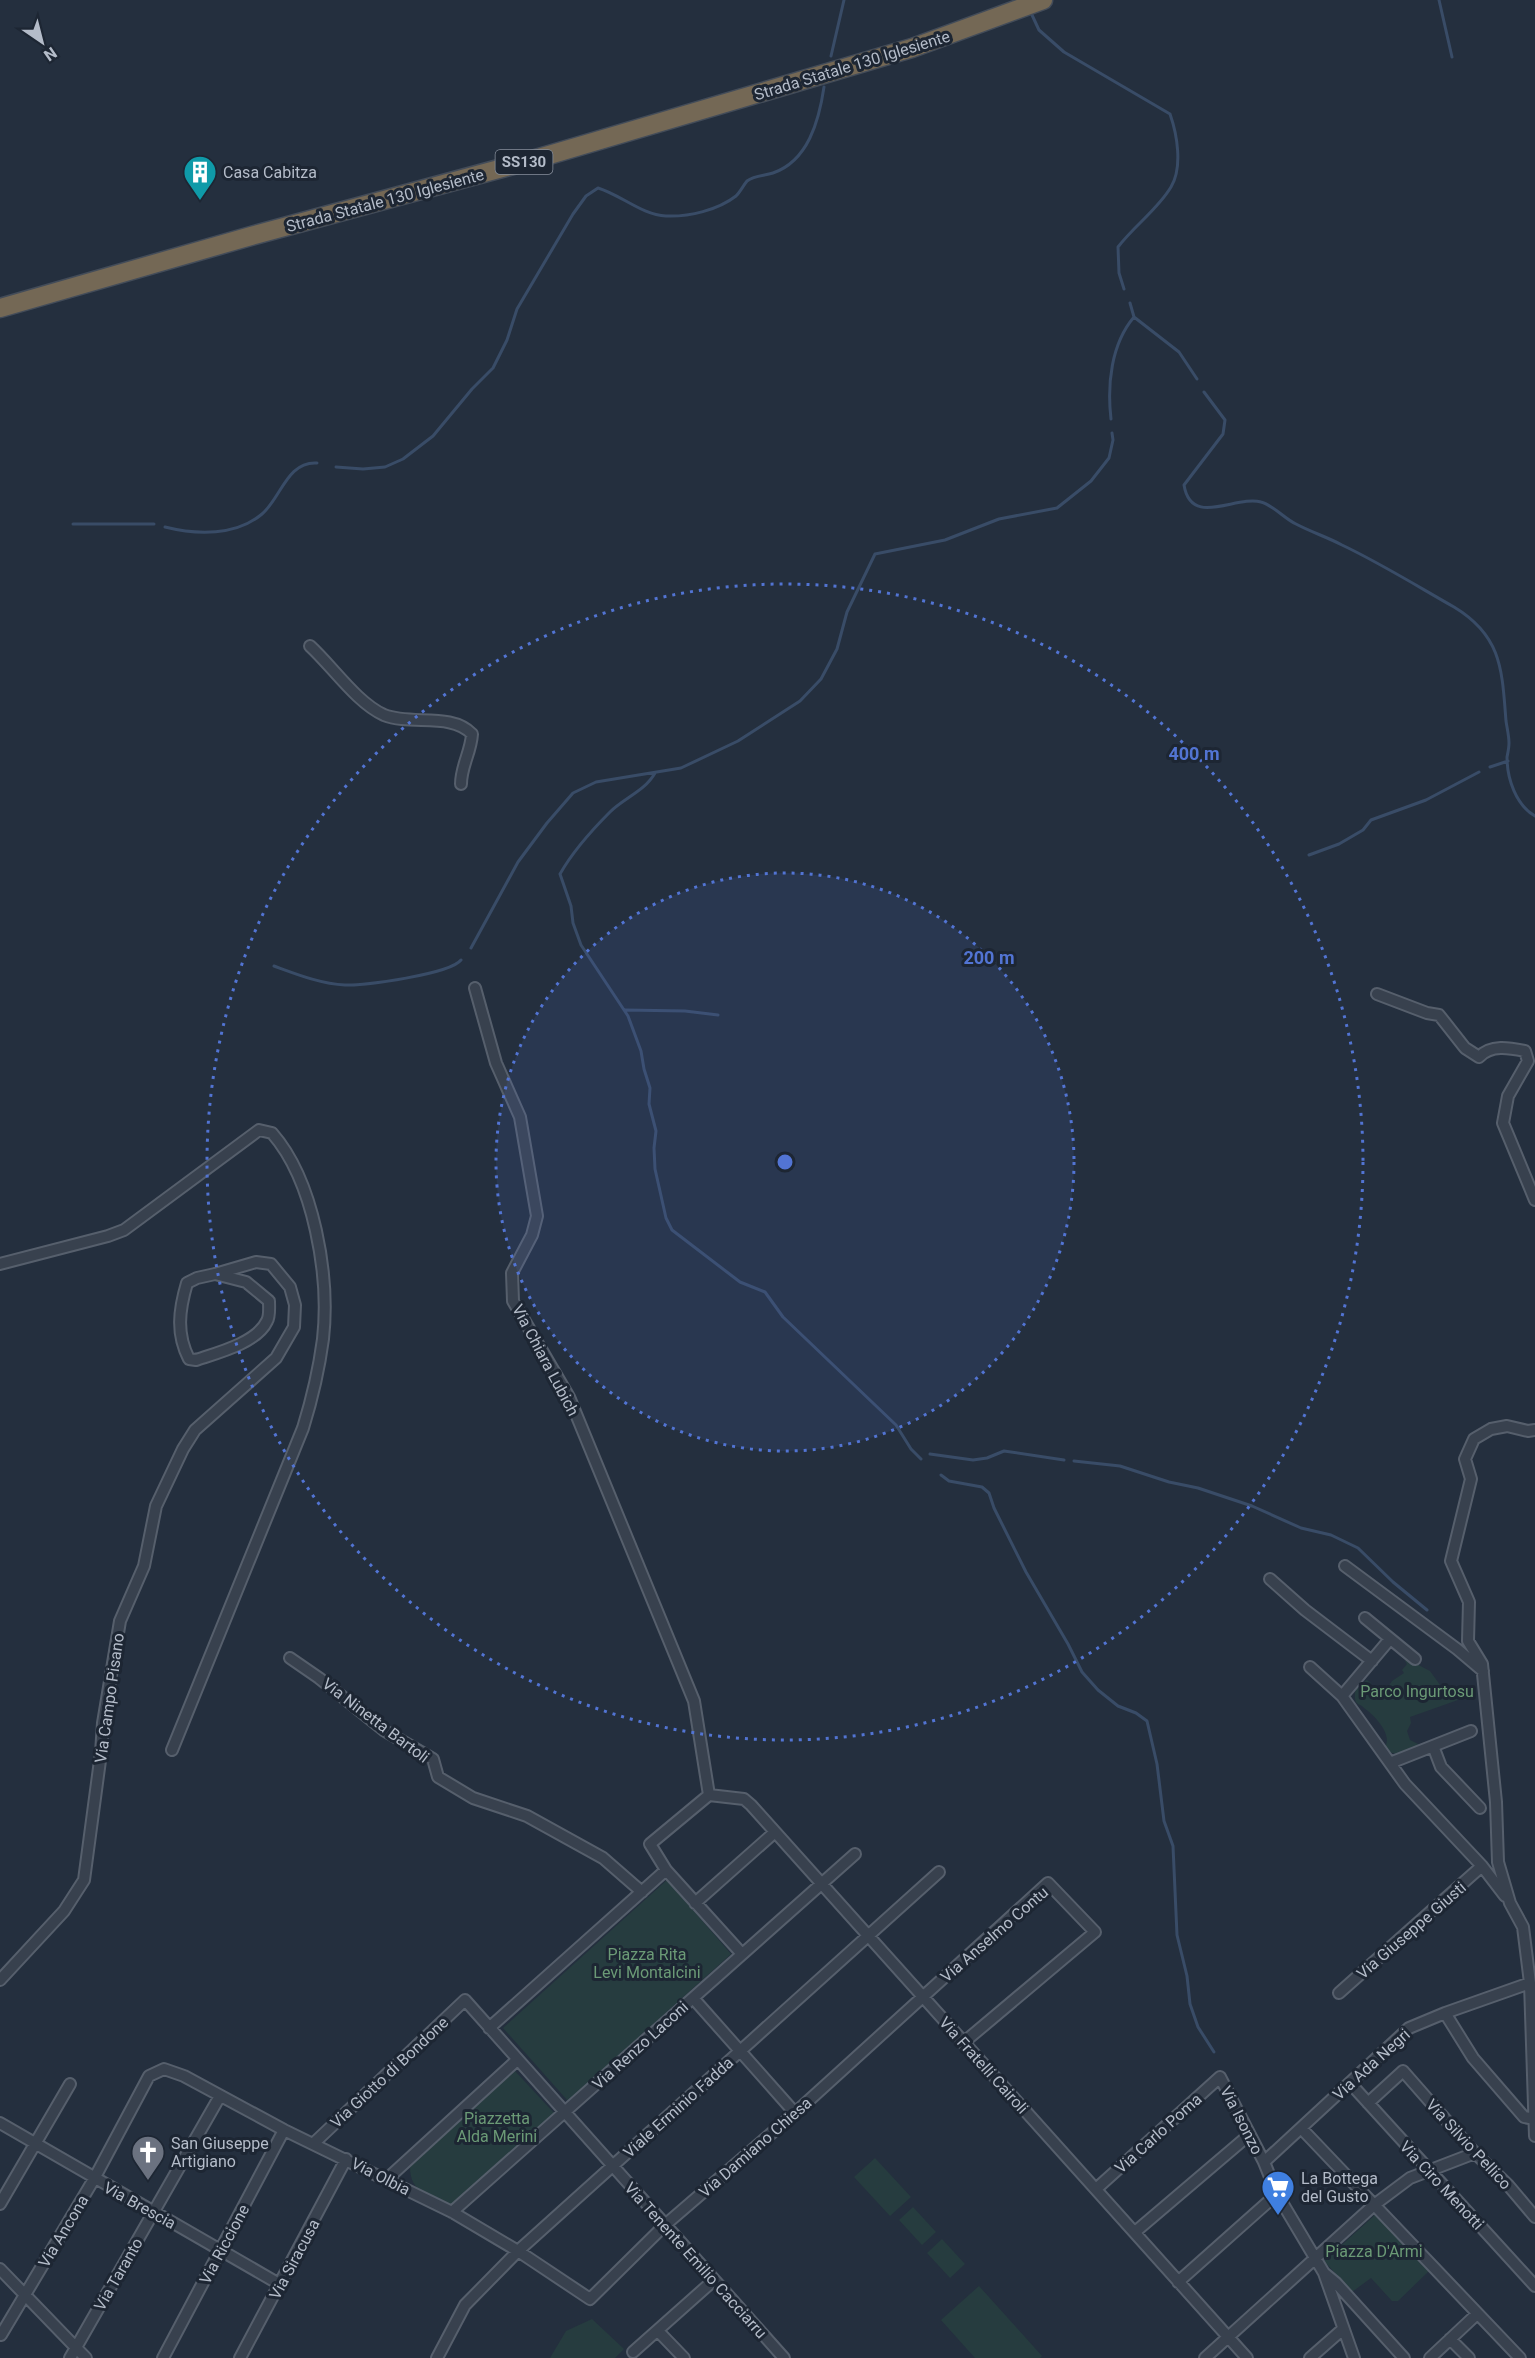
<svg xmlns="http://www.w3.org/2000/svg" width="1535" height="2358" viewBox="0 0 1535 2358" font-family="Roboto,sans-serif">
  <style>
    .green { fill: #263c3f }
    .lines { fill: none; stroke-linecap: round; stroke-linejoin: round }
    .stream { stroke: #394c67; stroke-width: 3 }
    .street-casing { stroke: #565f6c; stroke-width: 14 }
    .highway-casing { stroke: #434c59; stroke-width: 21 }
    .street { stroke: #38414e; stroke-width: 10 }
    .highway { stroke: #746855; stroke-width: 18 }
    .ring { fill: none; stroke: #5274d3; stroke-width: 3; stroke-dasharray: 3 6 }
    .labels { text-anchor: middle; stroke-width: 6; stroke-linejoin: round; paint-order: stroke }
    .shield { fill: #1d2633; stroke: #878f9c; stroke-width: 1.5 }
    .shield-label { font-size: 15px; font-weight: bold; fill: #b4bcc9 }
    .street-label { font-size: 16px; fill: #b4bcc9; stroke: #1d2633 }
    .poi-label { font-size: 16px; fill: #b4bcc9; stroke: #1d2633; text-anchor: start }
    .park-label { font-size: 16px; fill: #6b9a76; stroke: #1d2633 }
    .centre { fill: #5274d3; stroke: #1d2633; stroke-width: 3 }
    .ring-label { font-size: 18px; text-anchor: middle; font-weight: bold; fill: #5274d3; stroke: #1d2633; stroke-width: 6; stroke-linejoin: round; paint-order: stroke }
  </style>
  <rect width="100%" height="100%" fill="#242f3e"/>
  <path class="green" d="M1407,1659l23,12 13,18 15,11 -48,17 1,6 -4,8 3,9 8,4 -1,4 -20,6 -9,-2 -3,-5c8,-13 -11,-32 -21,-39 -2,-3 -6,-3 -8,-6 -2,-4 -1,-10 0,-14l11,-8 4,3 -1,4 18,9 4,-6 -4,-3 4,-6 12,-8 -2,-3 5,-6 -2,-3z
    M667,1880l64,74 -163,147 -65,-73z
    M515,2071l40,43 -104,93c-21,-11 -41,-14 -41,-40z
    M875,2158l36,39 -21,19 -36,-39z
    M913,2207l23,25 -14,13 -23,-25z
    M1376,2214l53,57 -31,30h-6l-21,-23 -19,14 -28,-31z
    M942,2239l23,25 -15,14 -23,-25z
    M979,2286l63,70 -2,2h-65l-34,-38z
    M592,2319l32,30 -9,9h-65l16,-27z"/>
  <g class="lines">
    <path class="stream" d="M1439,0l13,57
      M1032,15l7,15 25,22 106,62c7,20 13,53 1,73 -13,22 -37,39 -53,60l1,26 5,16
      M831,56l13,-56
      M1134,317l45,35 18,27
      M1204,392l21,28 -2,14 -39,51c7,43 52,10 77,17 12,3 24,17 35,22 15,8 31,13 46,21 38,18 75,41 112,62 48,29 48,63 52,114 1,7 3,15 3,22 0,5 -1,9 -2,14 0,22 9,48 28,59
      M1111,419c-4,-34 0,-75 23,-102l-4,-14
      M336,467l27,2 22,-2 18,-8 30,-23 39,-47 21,-21 14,-28 10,-31 56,-95 13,-18 12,-8c23,7 44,27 68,28 23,1 52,-6 70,-20 4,-4 7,-10 11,-15 8,-6 17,-5 26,-8 35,-12 46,-52 51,-86
      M73,524h81
      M165,527c32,8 71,9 97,-13 19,-16 25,-53 55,-51
      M1490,767l18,-6
      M655,773c-10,18 -31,25 -45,39 -19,19 -37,39 -50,62l11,32 2,17 8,22 47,71 13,35 3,18 6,19 -1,16 7,27 -2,17 1,21 11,49 6,12 68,52 25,10 18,25 113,108 15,24 10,10
      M1309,855l30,-11 24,-14 8,-10 55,-20 53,-28
      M471,948l47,-86 29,-39 26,-30 23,-11 85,-14 57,-27 62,-40 21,-22 16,-30 10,-37 28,-58 70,-14 54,-21 58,-11 34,-27 18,-23 4,-18 -1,-7
      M274,966c22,8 47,18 71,19 19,1 105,-11 116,-25
      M625,1010l60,1 33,4
      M930,1454l43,6 14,-2 17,-7 60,9
      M1074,1461l46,5 49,16 29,6 54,18 49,22 30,7 27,13 35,34 34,28
      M941,1475l8,6 33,6 7,6 5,15 32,64 42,72 14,28 16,18 20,16 18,7 11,8 10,43 7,57 9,25 4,89 10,41 3,28 8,23 16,25"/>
    <defs>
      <path id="street" d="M310,646c22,20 47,57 74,69 27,11 67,-3 88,19 -1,18 -11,32 -11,50
        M475,988l21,75 24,54 17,99 -5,19 -20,38 1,28 56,96 125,304 15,94
        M1377,994l50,19 12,2 26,33 14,9c12,-13 31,-9 46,-6l3,10 -20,35 -5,27 32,77
        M0,1264l108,-28 16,-6 135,-100 13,3c42,48 58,143 51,206 -4,30 -11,60 -20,89l-131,322
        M1535,1430l-7,1 -21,-5 -16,3 -17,10 -9,20 6,20 -20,82 18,41 -1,39 14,23 14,138 2,60 12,41 13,24 7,56 5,153
        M1345,1566l112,83 26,22
        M1270,1579l35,31 67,51
        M1365,1618l50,41
        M290,1658l29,20 66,53 48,28 5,18 35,21 54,18 76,42 39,34
        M1310,1667l32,29 63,88 77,82 23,30
        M1342,1696l48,-57
        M1433,1746l8,21 39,41
        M1390,1763l81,-32
        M709,1795l35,4 7,6 496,553
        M709,1795l-59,49 16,26 76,84
        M695,1903l80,-71
        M0,1980l64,-69 20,-31 17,-127 2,-30 17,-102 24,-55 12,-60 27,-57 12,-19 81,-72 18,-31 1,-22 -5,-18 -19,-23 -15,-2 -41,12 31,8 23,19c0,6 1,15 -2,20 -10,22 -50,32 -71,39l-7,-1c-13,-25 -10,-49 -2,-76l10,-5 18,-4
        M1339,1993l143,-127
        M693,1998l102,115
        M1445,2013l28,45 51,59 10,2
        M489,2028l177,-158
        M1350,2083l185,203
        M1368,2103l35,-32 72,82 33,32 27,32
        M0,2123l281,162
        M1301,2128l219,230
        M314,2143l151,-143 319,358
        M1264,2162l145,-134 36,-15 85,-30
        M387,2179l130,-119
        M1096,2189l124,-112 44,85 13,32 47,79 12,10 68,75
        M0,2204l70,-120
        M452,2212l403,-358
        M1135,2232l114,-97
        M0,2269l86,89
        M1324,2273l30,85
        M1178,2282l99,-88
        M658,2331l26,27
        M1,2335l93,-156 55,-103 15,-7 20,7 100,54 168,82 66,39 72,48 75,-74 130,-112 253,-230 47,49 -132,111
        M1450,2339l19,19
        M633,2352l81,-72
        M70,2358l150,-262
        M163,2358l121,-228
        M240,2358l106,-199
        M437,2358l28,-53 53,-54 421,-379
        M1205,2358l169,-153 36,-27 65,-25
        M1310,2358l33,-29
        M1430,2358l47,-44"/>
      <path id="highway" d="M0,308l251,-72 281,-76 380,-112 131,-48"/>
    </defs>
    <use href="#street" class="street-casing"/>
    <use href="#highway" class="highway-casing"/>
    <use href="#street" class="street"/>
    <use href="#highway" class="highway"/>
  </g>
  <circle cx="785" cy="1162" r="289" fill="#5274d3" fill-opacity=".12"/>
  <g class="ring">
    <circle cx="785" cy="1162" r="289"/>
    <circle cx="785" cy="1162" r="578"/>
  </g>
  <defs>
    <symbol id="building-pin" viewBox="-11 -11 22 30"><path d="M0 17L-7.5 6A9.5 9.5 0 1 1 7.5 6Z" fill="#0f9aa8" stroke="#1d2633"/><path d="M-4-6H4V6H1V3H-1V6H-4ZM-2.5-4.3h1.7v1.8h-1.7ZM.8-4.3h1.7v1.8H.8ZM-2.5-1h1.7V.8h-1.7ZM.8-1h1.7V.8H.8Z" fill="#fff"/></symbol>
    <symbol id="church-pin" viewBox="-11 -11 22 30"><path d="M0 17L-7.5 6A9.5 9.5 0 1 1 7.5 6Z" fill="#6b7280" stroke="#1d2633"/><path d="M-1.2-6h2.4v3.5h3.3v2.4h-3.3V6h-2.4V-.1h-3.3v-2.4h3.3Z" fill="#fff"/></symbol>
    <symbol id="supermarket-pin" viewBox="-11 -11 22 30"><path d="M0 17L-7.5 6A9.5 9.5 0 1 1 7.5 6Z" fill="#3f7fe0" stroke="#1d2633"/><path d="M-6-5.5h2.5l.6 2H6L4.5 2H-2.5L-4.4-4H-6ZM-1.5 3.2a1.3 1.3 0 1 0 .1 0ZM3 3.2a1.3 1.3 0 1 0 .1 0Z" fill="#fff"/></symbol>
  </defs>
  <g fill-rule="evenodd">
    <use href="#building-pin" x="181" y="153" width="38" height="52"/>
    <use href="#church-pin" x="129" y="2133" width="38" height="52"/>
    <use href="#supermarket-pin" x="1259" y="2168" width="38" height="52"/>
  </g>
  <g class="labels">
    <rect class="shield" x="495.5" y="150" width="57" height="24" rx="4.5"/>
    <g class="shield-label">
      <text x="524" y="167">SS130</text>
    </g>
    <g class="street-label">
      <text transform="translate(852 65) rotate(-17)" y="6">Strada Statale 130 Iglesiente</text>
      <text transform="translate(385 200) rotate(-15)" y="6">Strada Statale 130 Iglesiente</text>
      <text transform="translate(546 1360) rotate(62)" y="6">Via Chiara Lubich</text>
      <text transform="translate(109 1698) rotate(-82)" y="6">Via Campo Pisano</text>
      <text transform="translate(376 1720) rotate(37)" y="6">Via Ninetta Bartoli</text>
      <text transform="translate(1411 1930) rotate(-41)" y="6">Via Giuseppe Giusti</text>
      <text transform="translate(994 1934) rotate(-41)" y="6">Via Anselmo Contu</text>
      <text transform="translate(640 2045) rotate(-42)" y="6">Via Renzo Laconi</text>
      <text transform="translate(1371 2064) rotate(-42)" y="6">Via Ada Negri</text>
      <text transform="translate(984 2065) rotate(48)" y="6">Via Fratelli Cairoli</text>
      <text transform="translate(389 2072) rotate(-43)" y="6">Via Giotto di Bondone</text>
      <text transform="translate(678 2107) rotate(-42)" y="6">Viale Erminio Fadda</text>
      <text transform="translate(1242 2120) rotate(63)" y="6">Via Isonzo</text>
      <text transform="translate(1158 2133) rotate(-42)" y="6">Via Carlo Poma</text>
      <text transform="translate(1469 2144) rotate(47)" y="6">Via Silvio Pellico</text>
      <text transform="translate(755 2147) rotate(-41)" y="6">Via Damiano Chiesa</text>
      <text transform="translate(381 2176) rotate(27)" y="6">Via Olbia</text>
      <text transform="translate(1442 2185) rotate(47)" y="6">Via Ciro Menotti</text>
      <text transform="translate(140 2205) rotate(29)" y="6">Via Brescia</text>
      <text transform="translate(63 2231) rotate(-59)" y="6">Via Ancona</text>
      <text transform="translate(224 2244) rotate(-62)" y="6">Via Riccione</text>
      <text transform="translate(294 2259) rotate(-62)" y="6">Via Siracusa</text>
      <text transform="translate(696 2260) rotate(48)" y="6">Via Tenente Emilio Cacciarru</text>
      <text transform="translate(118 2274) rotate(-60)" y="6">Via Taranto</text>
    </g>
    <g class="poi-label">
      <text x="223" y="178">Casa Cabitza</text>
      <text x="171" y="2149">San Giuseppe<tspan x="171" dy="18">Artigiano</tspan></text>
      <text x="1301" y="2184">La Bottega<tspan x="1301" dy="18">del Gusto</tspan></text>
    </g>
    <g class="park-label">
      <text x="1417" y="1697">Parco Ingurtosu</text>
      <text x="647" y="1960">Piazza Rita<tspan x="647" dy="18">Levi Montalcini</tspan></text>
      <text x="497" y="2124">Piazzetta<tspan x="497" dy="18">Alda Merini</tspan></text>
      <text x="1374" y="2257">Piazza D'Armi</text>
    </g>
  </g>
  <circle cx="785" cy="1162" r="9" class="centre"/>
  <g class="ring-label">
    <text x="1194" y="760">400 m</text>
    <text x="989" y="964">200 m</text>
  </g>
  <g transform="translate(42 42) rotate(145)" stroke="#1d2633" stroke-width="4.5" paint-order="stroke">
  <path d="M0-4.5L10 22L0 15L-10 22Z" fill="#b4bcc9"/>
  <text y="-9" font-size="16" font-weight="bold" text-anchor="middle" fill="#b4bcc9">N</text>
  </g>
</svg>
